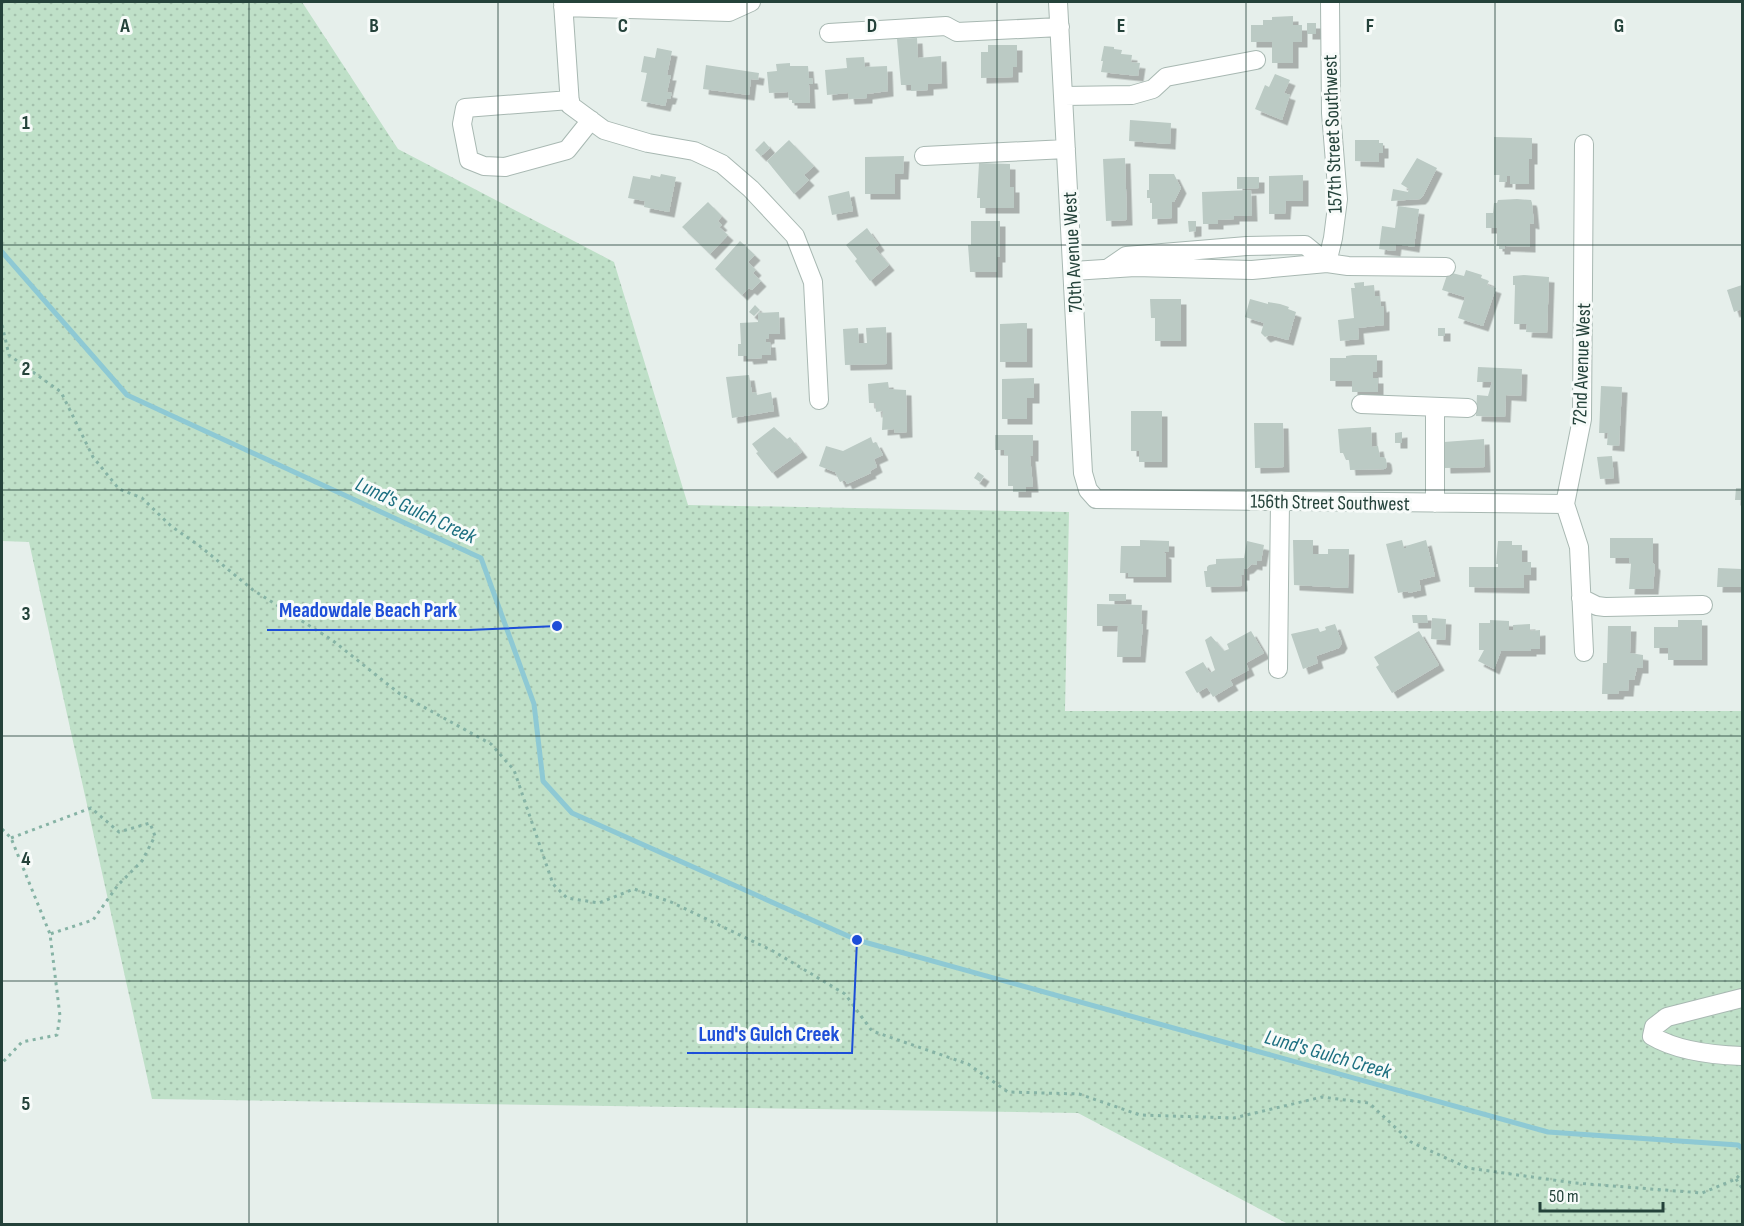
<svg xmlns="http://www.w3.org/2000/svg" width="1744" height="1226" viewBox="0 0 1744 1226" font-family="'Sofia Sans Condensed',sans-serif">
  <style>
    .park { fill: url(#park-dots) }
    .lines { fill: none; stroke-linecap: round; stroke-linejoin: round }
    .stream { stroke: #8ec9d4; stroke-width: 5 }
    .building { fill: #bbcac4; filter: url(#shadow) }
    .minor-casing { stroke: #a8b8b2; stroke-width: 20 }
    .path { stroke: #86b3a5; stroke-width: 3; stroke-dasharray: 3 4.5; stroke-linecap: butt }
    .minor { stroke: #fff; stroke-width: 18 }
    .grid { fill: none; stroke: #24423a; stroke-width: 1.5; stroke-opacity: 0.55 }
    .labels { text-anchor: middle; stroke-width: 6; stroke-linejoin: round; paint-order: stroke }
    .street-label { font-size: 20px; fill: #24423a; stroke: #f7fbf9 }
    .water-label { font-size: 21px; font-style: italic; fill: #1c6f80; stroke: #f7fbf9 }
    .grid-label { font-size: 20px; text-anchor: middle; font-weight: bold; fill: #24423a; stroke: #f7fbf9; stroke-width: 6; stroke-linejoin: round; paint-order: stroke }
    .leader { fill: none; stroke: #1d4ed8; stroke-width: 2 }
    .callout-dot { fill: #1d4ed8; stroke: #f7fbf9; stroke-width: 2 }
    .callout-label { font-size: 21px; text-anchor: middle; font-weight: bold; fill: #1d4ed8; stroke: #f7fbf9; stroke-width: 6; stroke-linejoin: round; paint-order: stroke }
  </style>
  <defs>
    <pattern id="park-dots" width="8" height="8" patternUnits="userSpaceOnUse" patternTransform="scale(1.5)"><rect width="8" height="8" fill="#bfe0c8"/><path d="M2 2h.1M6 6h.1" fill="none" stroke="#a4c1ad" stroke-width="1.8" stroke-linecap="round"/></pattern>
    <filter id="shadow"><feDropShadow dx="5.5" dy="5.5" stdDeviation="0" flood-color="#0004"/></filter>
  </defs>
  <rect width="100%" height="100%" fill="#e6efeb"/>
  <path class="park" d="M2,2h300l96,147 216,113 74,243 381,7 -4,199h677v513h-454l-210,-111 -926,-14 -123,-557 -27,-1z"/>
  <g class="lines">
    <path class="stream" d="M2,252l125,143 354,163 53,146 9,77 29,32 285,127 691,192 190,13 4,3"/>
  </g>
  <path class="building" d="M1293,16v9h9v17h-9v21h-21v-21h-21v-17h12v-5h9v-3z
    M1307,23h9v11h-9z
    M917,38l1,20 23,-2 1,27 -14,1v6l-17,1v-6h-10l-4,-46z
    M988,45h29v22h-4v10l-32,1v-26h7z
    M1104,46l10,1v2l8,1 -1,4 11,1 -1,7 9,1 -2,13 -37,-4 2,-11h-2z
    M657,48l15,3 -5,24h4l-4,17 5,1 -2,6h-3l-2,7 -24,-5 6,-28 -6,-1 3,-16 11,2z
    M864,57l1,10 22,-1 1,25 -21,3v4l-18,1 -1,-6 -21,2 -2,-25 22,-2 -1,-10z
    M790,63v3h18l1,12h3l1,6h-4l1,19h-18v-3h-3l-1,-8 -19,1 -2,-21 10,-1 -1,-7z
    M706,65l53,8 -1,7 -7,-1 -2,16 -46,-6z
    M1275,74l15,6 -6,13 6,2 -8,25 -27,-11 10,-24 4,2z
    M1130,120l41,3 -1,21 -41,-3z
    M1494,137l38,1v21h-3v25h-19v-8h-3v6h-8l1,-7h-6z
    M789,140l25,26 -10,9 5,5 -15,14 -27,-33z
    M1355,140h24v3h4v10h-4v9l-24,-1z
    M764,141l6,7 -9,8 -6,-6z
    M904,156l-1,18h-8v20h-30v-37z
    M1125,158l2,62 -21,1 -3,-62z
    M1417,158l20,10 -14,28 -3,3 -29,2 2,-12 15,3 1,-3 -8,-5z
    M979,163l31,1v23h4v21h-34v-10h-3z
    M661,174l15,3 -7,35 -25,-5 1,-6 -17,-3 5,-22 17,3 1,-4 9,2z
    M1149,174h25l7,14 -7,14h-2v16l-20,1v-16h-2v-5h-3v-8h2z
    M1303,175v26h-17l-1,13h-16v-38z
    M1237,177h22v11l-22,1z
    M1251,190l1,26h-18v3l-16,1v4h-15l-1,-32z
    M849,191l4,20 -21,4 -4,-19z
    M1517,199l14,1 1,3 2,21 -4,-1v24l-25,-1v3h-6v-3h-2v-18h-11v-15h7l1,-10h3l1,-3z
    M708,202l14,14 -4,5 4,4 -3,2 9,8 -18,19 -28,-27z
    M1398,206l21,3 -5,38 -18,-3 -1,7 -16,-2 3,-23 13,2z
    M971,221h29v36h-3v15h-27l-2,-27h3z
    M1188,221h8v10l-7,1z
    M867,228l12,17 -4,3 14,17 -19,16 -15,-20 2,-2 -11,-14z
    M740,241l15,14 -7,7 8,8 -3,3 8,8 -9,9 -3,-2 -7,7 -27,-26z
    M1466,270l16,5 -1,3 8,3 -2,4 9,3 -13,38 -25,-8 7,-21 -23,-7 6,-18 16,4z
    M1524,275l25,2 -2,56 -21,-1 1,-8h-13l1,-39h-2v-9z
    M1364,282v4l10,-1 1,11h5l1,11 3,-1v19l-26,3 1,11 -19,2 -2,-21 16,-2 -3,-30h4l-1,-5z
    M1742,285v24l-8,3 -7,-22z
    M1150,299h31v42h-26v-23h-4z
    M1250,299l18,5v-2l12,2 9,3 -1,2 8,3 -8,28 -18,-5 -5,2 -4,-4 3,-10 -19,-6z
    M755,305l5,5 -6,6 -5,-4z
    M779,312l1,22h-11v4l-3,1v3h4l1,13h-9v3l-14,1 -1,-3h-9v-12h3l-1,-21 18,-1v-9z
    M1023,323h4v39h-27v-38z
    M886,327l1,37 -42,1 -2,-36 15,-1 1,15h8l-1,-15z
    M1438,328h7v8h-7z
    M1353,355h24v17h-4v6h5v14h-26v-11h-22v-23h16v-2z
    M1478,367l44,2 -1,27 -15,-1 -1,22 -29,-1 1,-21 11,1 4,-14h-15z
    M749,375l3,18 4,-1 1,3 14,-3 3,19 -42,7 -6,-41z
    M1034,378v20h-7v21h-25v-40z
    M888,382l1,7 17,1 1,42 -12,1 -1,-4 -12,1 1,-19 -7,1 -1,-9h-6l-1,-19z
    M1601,386l21,1 -3,59 -12,-1 1,-12h-9z
    M1131,411h31v51h-23v-11h-8z
    M1254,423h29l1,44 -29,1z
    M774,427l13,12 3,-2 12,15 -30,21 -16,-20 2,-1 -6,-8z
    M1371,427l1,20 6,-1 2,11h4l2,2 1,7 -2,3 -35,1 -1,-10h-3l-3,-7h-3l-2,-24z
    M1402,432v11h-7v-10z
    M995,435h38v21h-3l3,31h-7v5h-13v-6h-5v-31h-4v-5h-9z
    M871,437l2,6 3,-1 7,13 -9,4 3,8 -7,4 1,2 -24,11 -2,-4 -5,2 -5,-10 -16,-6 7,-20 17,5z
    M1484,439l1,28 -40,1 -1,-26z
    M1612,456l2,22 -14,1 -3,-22z
    M978,472l6,4 -4,6 -6,-4z
    M1736,488h6v12h-7z
    M1610,538h43v25l2,2 -2,24h-24l2,-25 -2,-2v-4h-19z
    M1140,540l29,1v11h-6l3,2v23h-38v-4h-8l1,-27h19z
    M1293,540h20v14h15v-5h21l-1,39 -54,-3z
    M1402,540l2,8h2v-2l20,-6 9,36 -16,4 2,10 -12,3 -1,-2 -10,2 -12,-49z
    M1247,541l17,4 -3,16h-4v4l-5,-1 -4,4 -4,1v6h-3l1,11 -36,1 -2,-16h3v-4l2,-2 7,-1v-5l28,-1z
    M1498,541h14v4h10v17h9v13h-7v13l-55,-1v-20h29v-3h-2z
    M1718,568l24,1v18h-25z
    M1109,594h17v7h-17z
    M1097,604l45,1 -1,19h2l-3,33h-23l1,-31h-21z
    M1412,615h15l1,8h-15z
    M1432,618l14,1 -1,21 -14,-1z
    M1490,620l19,1v9h4v-5l17,-1v7l10,-1v19h-9v2h-30l-7,18 -16,-8 6,-11h-5v-27h11z
    M1678,620h24v40h-34v-12h-14v-21h24z
    M1335,624l7,19 -3,5 -23,8 2,7 -15,6 -12,-35 27,-6 2,4 6,-2 -1,-3z
    M1608,626h23l-1,27 13,2v13h-6l-3,12h-5l-1,11h-9l-1,3h-16l1,-31h4z
    M1251,631l13,22 -18,10 3,7 -19,10 3,5 -20,12 -6,-10 -10,6 -12,-21 18,-10 7,11 5,-3 -10,-30 6,-4 13,15 5,-2 -2,-5z
    M1419,631l20,34 -47,28 -16,-26 3,-2 -5,-8z"/>
  <g class="lines">
    <defs>
      <path id="minor" d="M563,2l7,103 34,25 44,13 46,8 28,13 29,25 44,47 18,46 6,118
        M1058,2l25,471 5,17 8,9 469,5
        M563,7l166,5 22,-10
        M829,33l117,-7 11,6 103,-5
        M1064,96l68,-1 21,-6 13,-12 90,-17
        M570,100l-105,8 -3,16 7,36 15,6 21,1 62,-17 24,-30
        M924,156l142,-7
        M1327,263l6,-25 5,-39 -7,-86 -1,-111
        M1107,269l19,-13 121,-10 58,-1 22,18 21,3 98,1
        M1073,271l62,-4 117,3 75,-7
        M1361,404l107,4
        M1435,503v-95
        M1581,598l16,8 8,1 98,-2
        M1584,652l-5,-105 -14,-43 17,-85 2,-275
        M1278,669l2,-168
        M1742,998l-75,19 -13,10 -2,9c25,15 61,19 90,20"/>
    </defs>
    <use href="#minor" class="minor-casing"/>
    <path class="path" d="M2,325l7,30 52,37 32,65 26,32 23,9 29,28 30,21 52,43 79,50 68,54 91,50 23,26 39,114 14,14 32,5 35,-14 37,13 102,49 72,43 27,37 96,33 40,28 71,2 61,21 94,3 88,-21 47,6 42,39 57,26 107,15 127,10 34,-14 6,-7
      M2,829l9,9 39,96 10,82 -3,19 -35,7 -20,21
      M11,838l80,-30 28,24 31,-9 5,13 -13,25 -24,24 -25,35 -43,14
      M1736,1179l6,9"/>
    <use href="#minor" class="minor"/>
  </g>
  <path class="grid" d="M249,2v1222M498,2v1222M747,2v1222M997,2v1222M1246,2v1222M1495,2v1222M2,245h1740M2,490h1740M2,736h1740M2,981h1740"/>
  <g class="labels">
    <g class="street-label">
      <text transform="translate(1332 134) rotate(-92)" y="7">157th Street Southwest</text>
      <text transform="translate(1072 252) rotate(-93)" y="7">70th Avenue West</text>
      <text transform="translate(1581 364) rotate(-88)" y="7">72nd Avenue West</text>
      <text transform="translate(1330 502) rotate(1)" y="7">156th Street Southwest</text>
    </g>
    <g class="water-label">
      <text transform="translate(416 510) rotate(25)" y="7">Lund's Gulch Creek</text>
      <text transform="translate(1328 1054) rotate(16)" y="7">Lund's Gulch Creek</text>
    </g>
  </g>
  <g class="grid-label">
    <text x="125" y="32">A</text>
    <text x="374" y="32">B</text>
    <text x="623" y="32">C</text>
    <text x="872" y="32">D</text>
    <text x="1121" y="32">E</text>
    <text x="1370" y="32">F</text>
    <text x="1619" y="32">G</text>
    <text x="26" y="129">1</text>
    <text x="26" y="375">2</text>
    <text x="26" y="620">3</text>
    <text x="26" y="865">4</text>
    <text x="26" y="1110">5</text>
  </g>
  <path class="leader" d="M557 626L469 630H267M857 940L852 1053H687"/>
  <g class="callout-dot">
    <circle cx="557" cy="626" r="6"/>
    <circle cx="857" cy="940" r="6"/>
  </g>
  <g class="callout-label">
    <text x="368" y="617">Meadowdale Beach Park</text>
    <text x="769" y="1041">Lund's Gulch Creek</text>
  </g>
  <rect width="1744" height="1226" fill="none" stroke="#24423a" stroke-width="6"/>
  <path d="M1540 1202v9h123v-9" fill="none" stroke="#24423a" stroke-width="3"/>
  <text x="1549" y="1202" font-size="18" fill="#24423a" stroke="#f7fbf9" stroke-width="4.5" paint-order="stroke">50 m</text>
</svg>
